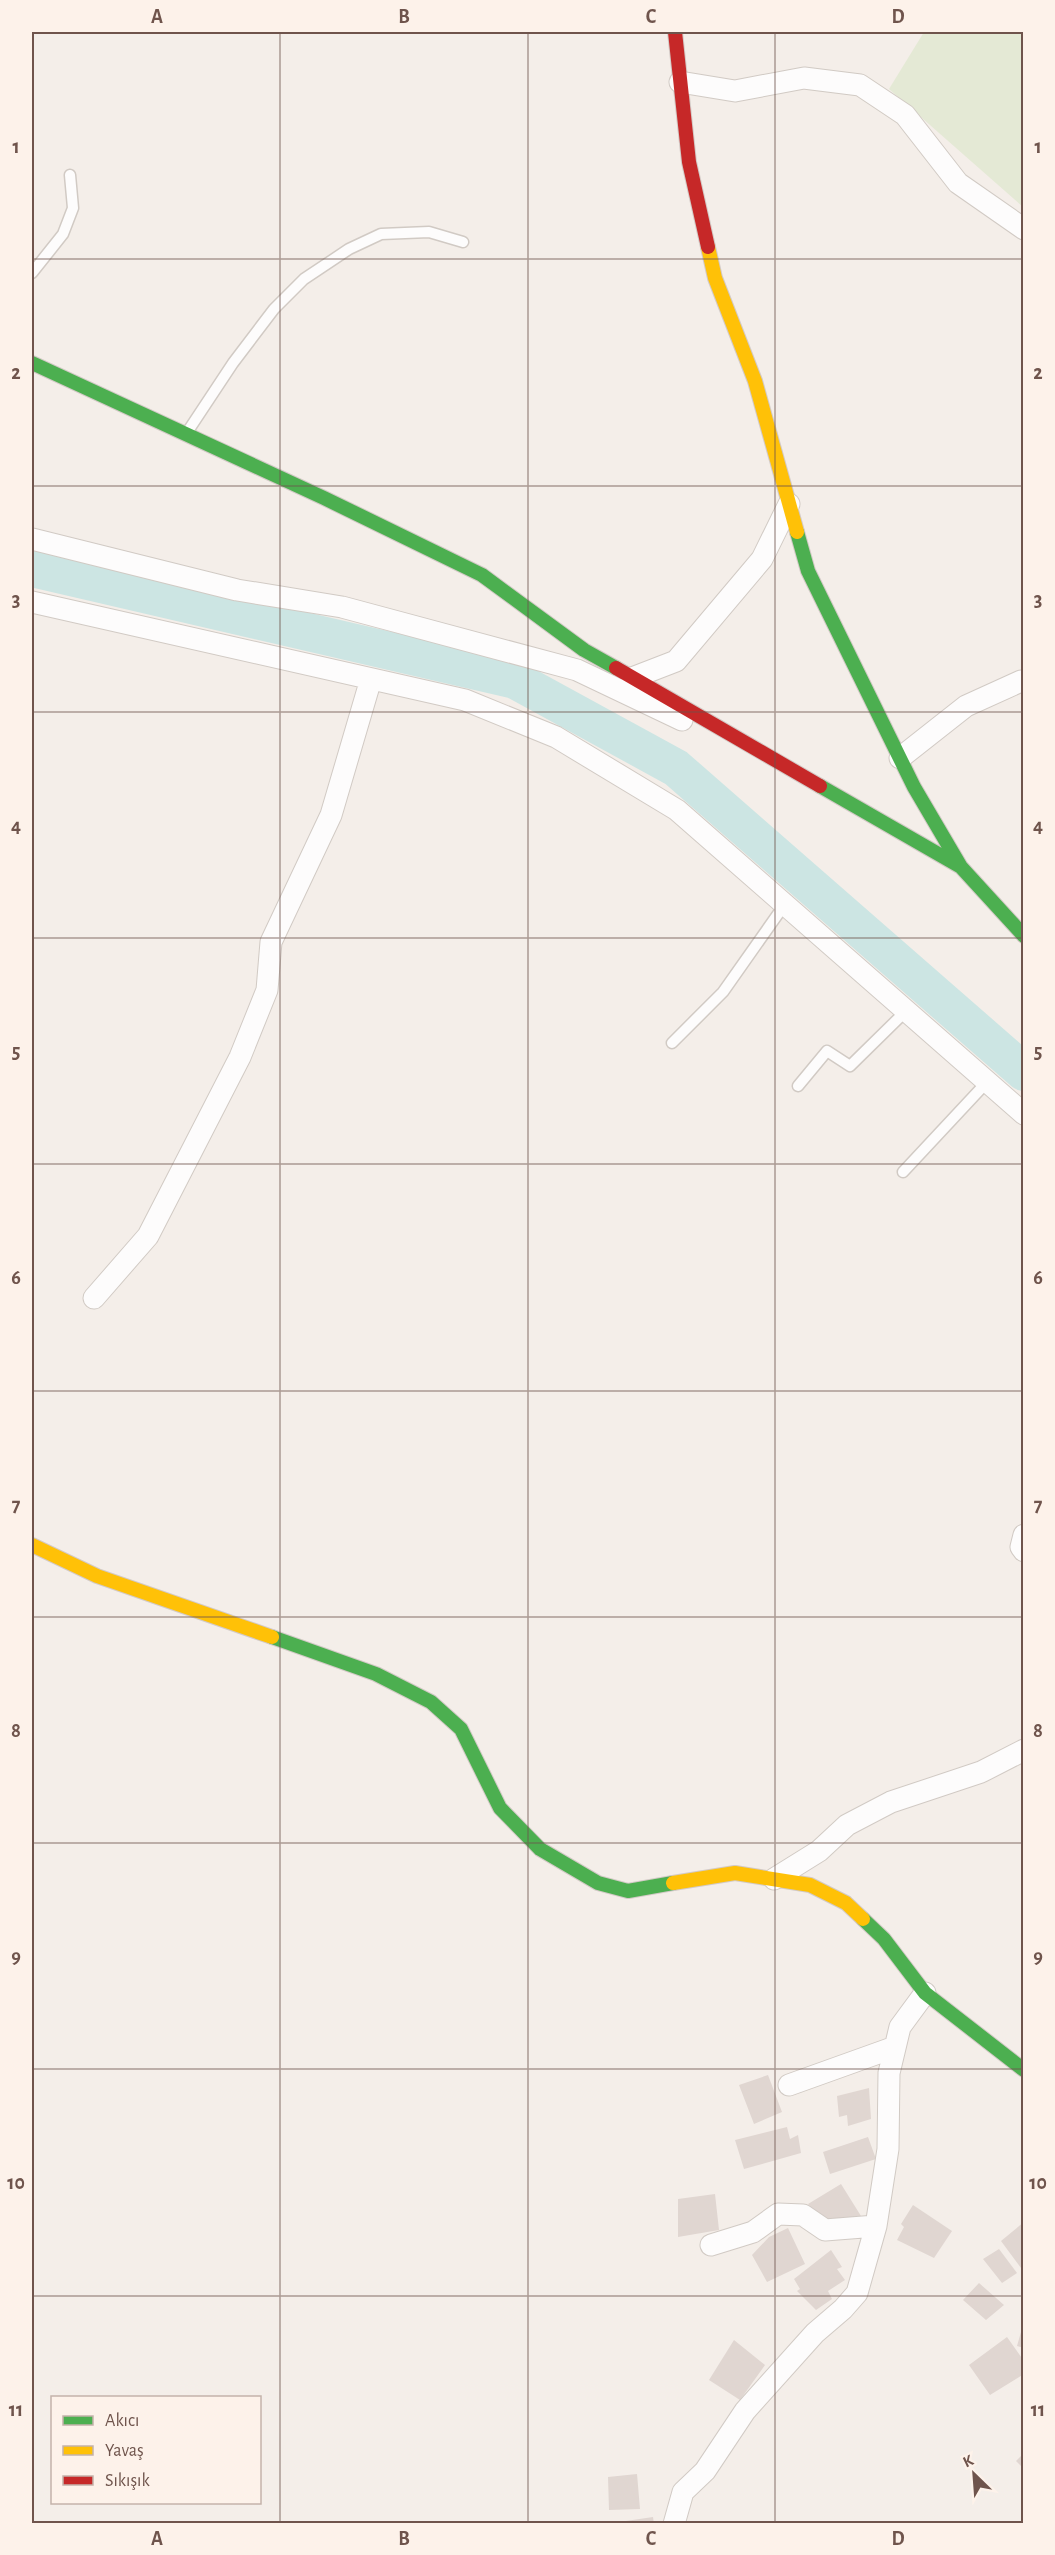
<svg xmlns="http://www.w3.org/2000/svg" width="1055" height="2555" viewBox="0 0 1055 2555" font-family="'Alegreya Sans',sans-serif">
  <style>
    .green { fill: #e4e9d5 }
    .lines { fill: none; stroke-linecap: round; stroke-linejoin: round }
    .river { stroke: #cce5e3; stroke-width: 38 }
    .building { fill: #e0d6d1 }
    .lane-casing { stroke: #d1cac4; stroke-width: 13 }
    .street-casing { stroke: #d1cac4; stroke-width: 23 }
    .fast-casing { stroke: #d3cac6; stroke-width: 16 }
    .slow-casing { stroke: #d3cac6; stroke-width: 16 }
    .jam-casing { stroke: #d3cac6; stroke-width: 16 }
    .lane { stroke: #fdfcfc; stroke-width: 10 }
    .street { stroke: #fdfcfc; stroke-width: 21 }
    .fast { stroke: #4caf50; stroke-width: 14 }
    .slow { stroke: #ffc107; stroke-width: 14 }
    .jam { stroke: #c62828; stroke-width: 14 }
    .grid { fill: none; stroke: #6f544c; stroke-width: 1.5; stroke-opacity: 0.55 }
    .neatline { fill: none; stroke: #6f544c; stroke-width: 2 }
    .grid-label { font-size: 20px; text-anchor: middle; font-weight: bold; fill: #6f544c }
  </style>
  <rect width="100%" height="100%" fill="#f4eee9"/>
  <path class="green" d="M924,32h99v175l-134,-118z"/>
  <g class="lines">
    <path class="river" d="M32,568l483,112 161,88 348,304"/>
  </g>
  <path class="building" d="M768,2075l14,37 -28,12 -15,-39z
    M869,2088l2,31 -23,7 -1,-11 -8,2 -2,-21z
    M787,2127l3,12 8,-4 3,18 -57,16 -9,-29z
    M868,2137l8,22 -46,15 -7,-22z
    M841,2184l20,32 -35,11 -18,-23z
    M715,2194l4,36 -41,7v-38z
    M913,2205l39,26 -18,27 -37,-18 7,-13 -3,-3z
    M1024,2222v50l-23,-31z
    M788,2228l17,36 -38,18 -15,-27 17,-18z
    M999,2249l18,24 -15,10 -19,-24z
    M831,2250l11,17 -5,2 8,11 -17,11 4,8 -16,11 -19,-19 3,-2 -6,-10z
    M979,2283l25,22 -18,15 -23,-20z
    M1023,2325l1,1v22l-7,-2z
    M1007,2337l17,24v13l-34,21 -21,-30z
    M734,2340l31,25 -25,35 -31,-20z
    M1024,2453v16l-8,-8z
    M637,2474l3,35 -31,1 -1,-33z
    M653,2517l1,7h-35v-2z"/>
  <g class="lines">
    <defs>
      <path id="lane" d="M32,273l31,-39 10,-26 -3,-33
        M186,434l47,-71 41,-54 30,-30 45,-30 32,-15 48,-2 34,10
        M672,1043l51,-51 62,-88
        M798,1086l29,-35 23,15 57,-56
        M903,1172l84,-90"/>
      <path id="street" d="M680,82l55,9 69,-13 56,7 45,30 53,68 66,46
        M32,539l205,51 105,17 235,63 105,50
        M32,602l433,98 91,37 121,73 347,304
        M632,678l44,-17 86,-102 27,-55
        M900,758l66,-52 55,-25
        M94,1298l54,-62 92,-179 27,-67 4,-48 60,-127 40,-136
        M1024,1535l-3,12 3,4
        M774,1879l45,-28 28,-26 44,-23 90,-30 43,-22
        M789,2085l106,-38
        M711,2245l42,-13 25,-18 25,1 22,15 51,-4
        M674,2524l9,-32 22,-21 40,-60 70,-78 28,-24 14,-16 19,-67 12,-77 1,-76 11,-46 25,-34"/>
      <path id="fast" d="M32,363l292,135 158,77 102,75 32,18
        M797,532l11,39 106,216 47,80 63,69
        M820,786l141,81
        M272,1637l104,37 55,28 30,27 39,79 40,41 58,34 30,8 45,-8
        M863,1919l21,20 41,54 99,77"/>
      <path id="slow" d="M708,247l7,31 40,103 42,151
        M32,1545l65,31 175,61
        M673,1883l62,-10 75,12 36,18 17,16"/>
      <path id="jam" d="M675,32l14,130 19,85
        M616,668l204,118"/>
    </defs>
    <use href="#lane" class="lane-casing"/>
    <use href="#street" class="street-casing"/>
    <use href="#fast" class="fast-casing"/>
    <use href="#slow" class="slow-casing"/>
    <use href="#jam" class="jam-casing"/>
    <use href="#lane" class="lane"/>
    <use href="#street" class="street"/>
    <use href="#fast" class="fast"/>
    <use href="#slow" class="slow"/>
    <use href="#jam" class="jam"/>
  </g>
  <path class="grid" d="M280,32v2492M528,32v2492M775,32v2492M32,259h992M32,486h992M32,712h992M32,938h992M32,1164h992M32,1391h992M32,1617h992M32,1843h992M32,2069h992M32,2296h992"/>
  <rect width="1055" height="2555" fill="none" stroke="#fdf2ea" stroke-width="66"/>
  <rect x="51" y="2396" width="210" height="108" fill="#fdf2ea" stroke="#c4b3ab" stroke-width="1.5"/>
  <rect x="63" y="2416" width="30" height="9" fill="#4caf50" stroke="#c4b3ab" stroke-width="1.5"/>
  <text x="105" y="2426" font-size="18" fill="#6f544c">Akıcı</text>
  <rect x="63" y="2446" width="30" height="9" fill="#ffc107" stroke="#c4b3ab" stroke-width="1.5"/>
  <text x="105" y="2456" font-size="18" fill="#6f544c">Yavaş</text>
  <rect x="63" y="2476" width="30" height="9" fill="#c62828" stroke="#c4b3ab" stroke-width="1.5"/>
  <text x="105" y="2486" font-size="18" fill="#6f544c">Sıkışık</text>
  <g transform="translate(974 2474) rotate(335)" stroke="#fdf2ea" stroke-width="4.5" paint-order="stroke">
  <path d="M0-4.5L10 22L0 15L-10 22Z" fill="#6f544c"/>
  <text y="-9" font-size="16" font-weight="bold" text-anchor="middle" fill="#6f544c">K</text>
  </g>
  <rect x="33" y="33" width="989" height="2489" class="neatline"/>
  <g class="grid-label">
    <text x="157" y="23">A</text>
    <text x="404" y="23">B</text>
    <text x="651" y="23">C</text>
    <text x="898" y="23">D</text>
    <text x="16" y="153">1</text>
    <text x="1038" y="153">1</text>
    <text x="16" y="379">2</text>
    <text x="1038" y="379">2</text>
    <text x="16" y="606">3</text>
    <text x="1038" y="606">3</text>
    <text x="16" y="832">4</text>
    <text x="1038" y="832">4</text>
    <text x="16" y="1058">5</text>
    <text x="1038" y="1058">5</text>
    <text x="16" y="1284">6</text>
    <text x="1038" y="1284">6</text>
    <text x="16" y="1511">7</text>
    <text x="1038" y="1511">7</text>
    <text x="16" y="1737">8</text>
    <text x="1038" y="1737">8</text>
    <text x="16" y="1963">9</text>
    <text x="1038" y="1963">9</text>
    <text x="16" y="2189">10</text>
    <text x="1038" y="2189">10</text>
    <text x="16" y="2416">11</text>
    <text x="1038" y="2416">11</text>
    <text x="157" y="2545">A</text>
    <text x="404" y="2545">B</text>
    <text x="651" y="2545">C</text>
    <text x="898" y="2545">D</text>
  </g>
</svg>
